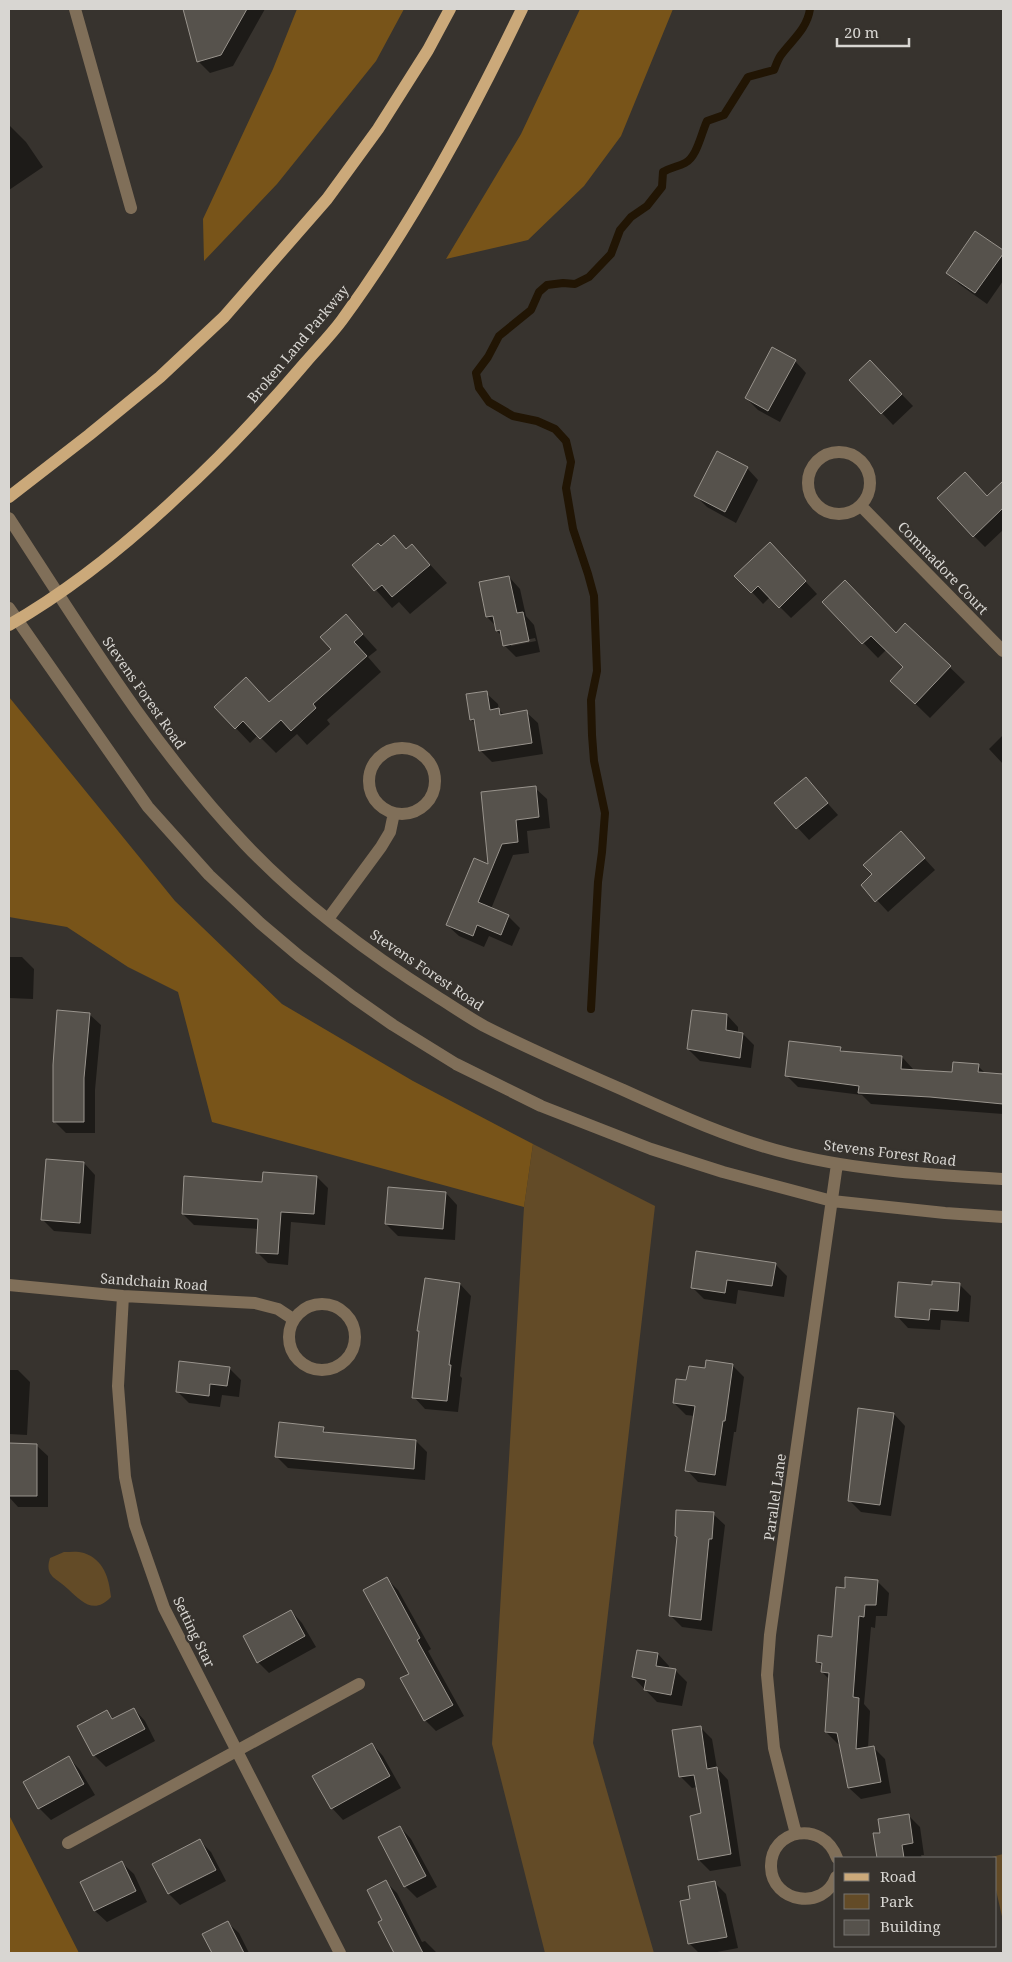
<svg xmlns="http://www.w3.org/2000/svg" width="1012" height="1962" viewBox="0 0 1012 1962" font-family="'Noto Serif',serif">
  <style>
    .green { fill: #634b27 }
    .forest { fill: #785419 }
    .shadow { fill: #0007; fill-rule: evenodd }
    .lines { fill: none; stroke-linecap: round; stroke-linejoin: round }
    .stream { stroke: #211504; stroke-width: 8 }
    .building { fill: #56524c; stroke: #99948d }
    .minor { stroke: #806f59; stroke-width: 12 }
    .major { stroke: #cba97a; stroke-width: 12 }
    .labels { text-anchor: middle; stroke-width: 5; stroke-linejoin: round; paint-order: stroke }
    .street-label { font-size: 14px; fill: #d8d6d2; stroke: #37332e }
  </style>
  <rect width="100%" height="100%" fill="#37332e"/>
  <path class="green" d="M533,1144l122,62 -62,537 61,210h-109l-53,-209 32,-537z
    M64,1552c6,0 14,-1 20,1 20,7 25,25 27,44 -17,18 -29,5 -43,-8 -11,-11 -24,-12 -18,-31z
    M1003,1854v67l-7,-31v-32h-8z"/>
  <path class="forest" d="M297,9h107l-28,52 -99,123 -73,77 -1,-42 70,-150z
    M580,9h93l-52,127 -37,50 -56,54 -82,19 75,-125z
    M9,697l166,204 107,103 131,77 120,63 -9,63 -312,-85 -34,-130 -50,-25 -61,-40 -58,-10z
    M9,1815l70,138h-70z"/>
  <path class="shadow" d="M184,9h81l-32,57 -23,7 -12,-12z
    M9,125l17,17 17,25 -34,23z
    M976,232l27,20v29l-16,23 -28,-20 -12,-12z
    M795,361l11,12 -26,49 -22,-12 -12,-12z
    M881,373l32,33 -20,19 -11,-12z
    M747,468l11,12 -22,43 -29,-16 -12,-12z
    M1003,483v47l-18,17 -11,-11 13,-38z
    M394,537l13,13 5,-5 35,38 -37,31 -11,-12 -7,6 -38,-43z
    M781,555l36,39 -26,24 -21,-21 -7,7 -11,-12z
    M509,577l11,12 6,27 8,9 6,27 -24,5 -12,-12 -2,-9 -5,-5 -1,-5 -9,-9zM535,638l1,3 -25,5v-3z
    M824,602l72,33 9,-11 60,58 -35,36 -38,-37 13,-14 -19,-17 -8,8z
    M346,616l31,34 -9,7 13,15 -54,48 3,4 -23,21 -10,-11 -21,19 -18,-18 -8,8 -34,-36 53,-4 63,-54z
    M486,693l12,11 1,6 5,5 22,-3 12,11 5,31 -51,8 -12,-12 -4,-25 -5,-6z
    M1003,735v29l-14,-15z
    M806,779l32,36 -29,25 -33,-36z
    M535,788l12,11 3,29 -23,3 2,22 -16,2 -22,54 17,7 12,12 -8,18 -23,-10 -5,11 -25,-11 -12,-11 43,-59 -7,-73z
    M901,833l34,37 -47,42 -25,-27 11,-10z
    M9,957h13l12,12 -1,30 -24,-1z
    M89,1014l12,11 -6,65v43h-29l-12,-12z
    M727,1015l11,12v6l5,1 11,11 -3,23 -51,-7 -12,-12z
    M840,1048l5,5 57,4 11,12v2l40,3 25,-8 8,8 17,1v39l-132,-10 -9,-9 -64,-8 -11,-11z
    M84,1163l11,12 -4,59 -37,-3 -11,-11z
    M317,1177l11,11 -3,37 -34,-3 -3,43 -20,-2 -11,-11 2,-23 -65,-4 -11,-11 80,-31z
    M446,1193l11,12 -2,35 -57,-4 -12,-12z
    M775,1264l12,12 -3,21 -46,-7 -2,14 -32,-5 -12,-12z
    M460,1284l11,12 -11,80 2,2 -4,34 -33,-3 -11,-12 7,-64 -2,-2z
    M959,1284l12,12 -2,26 -28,-2 -1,10 -32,-2 -11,-12 36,-30z
    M1003,1299v19l-1,-2z
    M732,1365l12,12 -8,55h-2l-8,54 -28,-4 -11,-12 8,-54 -9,-1 -12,-12 14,-21 18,-13z
    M229,1368l12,12 -2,17 -17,-2 -2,12 -31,-4 -12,-12z
    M9,1370h9l12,12 -3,53 -18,-1z
    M859,1410l35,4 11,12 -14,90 -30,-4 -12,-12z
    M323,1429l5,5 88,7 11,11 -2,28 -137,-12 -12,-12z
    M9,1445h27l12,11v51h-30l-9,-10z
    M713,1514l12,11 -13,106 -30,-4 -12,-12z
    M386,1578l12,12 33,59 -3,2 36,65 -28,15 -11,-11 -15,-46z
    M877,1581l12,12 -2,23h-11l-1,12 -4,-1 -7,77 6,7 -2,37 5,-1 12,12 6,34 -30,6 -12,-11 -8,-44h-3l-12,-12 3,-53 -7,-7 1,-5 -6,-5 16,-24 13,-49z
    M291,1611l11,12 14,24 -47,26 -11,-11z
    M638,1651l20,3 11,12v3l6,1 12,12 -5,24 -25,-4 -24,-25z
    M134,1709l11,12 10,20 -49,26 -12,-12 13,-43 7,7z
    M700,1727l12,12 5,29 11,12 13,86 -31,5 -11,-11 3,-46 -5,-27 -5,1 -12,-12z
    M372,1744l11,12 18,32 -58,32 -11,-12z
    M69,1758l11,12 15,25 -44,25 -12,-12z
    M909,1816l11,11 4,28h-3l1,3h-44l-4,-24h7z
    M400,1827l11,12 26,48 -20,11 -12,-12 -25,-48z
    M200,1841l11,11 15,29 -46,24 -11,-11 -15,-29z
    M122,1863l12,11 13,28 -40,20 -12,-11 -13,-28z
    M386,1882l11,11 25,49 3,-1 12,12h-41l-16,-31 4,-2z
    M714,1882l12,12 12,54 -26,5h-13l-9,-9 2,-44z
    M228,1923l11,10 10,20h-36l-9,-19z"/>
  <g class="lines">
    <path class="stream" d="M591,1009l7,-127 4,-30 3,-39 -11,-52 -2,-26 -1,-35 6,-29 -3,-75 -6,-22 -15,-45 -7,-41 5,-26 -5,-21 -11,-12 -18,-8 -24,-5 -24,-14 -10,-14 -3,-15 12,-16 11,-21 32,-26 8,-18 8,-7 16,-2 12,1 14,-7 22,-23 9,-24 11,-13 16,-11 15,-19 1,-15c8,-5 14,-5 22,-9 12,-6 16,-29 22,-42l17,-6 24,-38 26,-7c2,-5 4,-11 7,-15 11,-15 26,-26 29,-46"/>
  </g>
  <path class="building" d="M183,9h64l-26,46 -24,7z
    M975,231l28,19v4l-28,39 -29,-20z
    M772,347l24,13 -28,51 -23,-13z
    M870,360l32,34 -21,20 -32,-34z
    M717,451l31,16 -23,45 -31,-16z
    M965,472l22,24 16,-15v27l-30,29 -36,-39z
    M394,535l12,14 6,-5 18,21 -38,32 -10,-12 -8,6 -22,-26 26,-22 3,3z
    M770,542l36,39 -27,27 -21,-22 -7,7 -17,-17z
    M509,576l8,37 6,-1 6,29 -26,5 -3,-16 -4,1 -3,-15 -7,1 -7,-35z
    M845,580l51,53 9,-10 46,43 -36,38 -25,-23 13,-14 -32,-31 -9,8 -40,-42z
    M346,614l17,20 -9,8 13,14 -54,48 3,4 -25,23 -10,-11 -21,19 -17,-18 -8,8 -21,-22 32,-30 23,25 62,-53 -11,-12z
    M487,691l3,19 9,-2 1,7 27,-5 5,33 -53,8 -5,-32 -4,1 -4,-26z
    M806,777l22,26 -32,26 -22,-26z
    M536,786l3,31 -23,3 2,22 -16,2 -24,58 31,13 -8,20 -24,-10 -4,11 -27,-11 28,-67 14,6 -7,-72z
    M901,831l24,27 -50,44 -14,-17 11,-11 -9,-9z
    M57,1010l33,3 -6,65v44h-31v-57z
    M692,1010l35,4 -1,16 17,3 -3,25 -53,-9z
    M789,1041l52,6 -1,4 62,5 -1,13 51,3 1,-10 26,2 -1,8 25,2v30l-73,-7 -72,-4 1,-7 -74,-10z
    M46,1159l38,3 -4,61 -39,-3z
    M263,1172l54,4 -3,38 -33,-2 -3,42 -22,-1 2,-34 -76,-5 2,-38 78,6z
    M388,1187l58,5 -3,37 -58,-5z
    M696,1251l80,12 -4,23 -45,-6 -2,13 -34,-5z
    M425,1278l35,5 -11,82h2l-4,36 -35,-3 7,-67h-2z
    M932,1281l28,2 -2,28 -28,-2 -1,11 -34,-3 3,-35 34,3z
    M706,1360l27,4 -8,57h-2l-8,54 -30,-4 10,-65 -22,-3 3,-24 10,1 3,-14 16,2z
    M179,1361l51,6 -3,19 -17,-2 -1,12 -33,-4z
    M858,1408l36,5 -14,92 -32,-4z
    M279,1422l45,5 -1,5 93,8 -2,29 -139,-12z
    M9,1443l28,1v52h-28z
    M676,1510l38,2 -2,27h-3l-8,81 -32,-4 8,-79 -2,-1z
    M387,1577l33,61 -3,2 36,65 -29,16 -24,-43 9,-4 -46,-84z
    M845,1577l33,3 -2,25h-11l-1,12 -5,-1 -6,81 6,1 -3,51 18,-3 7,36 -33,6 -11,-55 -12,-1 4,-59 -8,-1 1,-9 -6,-1 2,-27 14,2 4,-50 9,1z
    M291,1610l14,26 -48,27 -14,-27z
    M637,1650l21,3 -2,13 20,3 -5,26 -27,-5 2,-10 -14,-3z
    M134,1708l11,21 -52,27 -16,-30 30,-16 5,9z
    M701,1726l6,43 10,-2 14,87 -33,6 -8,-44 11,-3 -7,-38 -15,2 -7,-47z
    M372,1743l18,33 -59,33 -19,-33z
    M69,1756l15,28 -46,25 -15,-27z
    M909,1814l4,29 -11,2 2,13h-27l-4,-25h7l-2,-14z
    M400,1826l26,50 -22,11 -26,-50z
    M200,1839l16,31 -48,24 -16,-30z
    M122,1861l14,30 -42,20 -14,-29z
    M386,1880l37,73h-29l-16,-31 4,-2 -15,-30z
    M715,1881l12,56 -39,7 -8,-43 10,-2 -2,-13z
    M228,1921l16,32h-32l-10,-19z"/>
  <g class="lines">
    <path class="minor" d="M75,9l56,199
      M808 483a31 31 0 1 1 62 0a31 31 0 1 1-62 0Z
      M861,506l142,145
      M9,518c73,112 143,228 236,326 56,59 123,109 191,152 16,10 32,21 48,30 45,23 91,43 137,63 55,25 112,51 170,65 69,17 141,21 212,25
      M9,608l139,199 61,68 51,48 39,33 54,41 40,28 63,39 85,42 110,43 72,23 109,29 113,12 58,4
      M369 781a33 33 0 1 1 66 0a33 33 0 1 1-66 0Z
      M328,919l53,-72 9,-15 4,-19
      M9,1285l114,11 132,7 23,6 15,10
      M123,1296l-5,90 7,91 10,48 29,83 176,345
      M289 1337a33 33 0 1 1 66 0a33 33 0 1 1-66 0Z
      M796,1834l-22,-86 -7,-73 3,-40 67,-471
      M68,1843l291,-159
      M836,1877c-12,34 -64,26 -65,-10 -1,-38 52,-48 66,-9"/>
    <path class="major" d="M9,497l80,-62 71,-58 64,-60 103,-118 51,-70 50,-79 22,-41
      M9,625c61,-35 118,-81 169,-129 45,-41 87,-86 127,-133 12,-14 26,-28 37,-43 71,-97 128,-203 180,-311"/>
  </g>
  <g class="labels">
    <g class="street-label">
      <text transform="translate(298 344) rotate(-50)" y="5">Broken Land Parkway</text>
      <text transform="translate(943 568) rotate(46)" y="5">Commadore Court</text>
      <text transform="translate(144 693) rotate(55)" y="5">Stevens Forest Road</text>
      <text transform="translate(427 970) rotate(34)" y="5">Stevens Forest Road</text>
      <text transform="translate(890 1153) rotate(7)" y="5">Stevens Forest Road</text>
      <text transform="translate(154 1282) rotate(4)" y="5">Sandchain Road</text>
      <text transform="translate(775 1497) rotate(-82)" y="5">Parallel Lane</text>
      <text transform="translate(194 1632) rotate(64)" y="5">Setting Star</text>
    </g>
  </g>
  <rect width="1012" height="1962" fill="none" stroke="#d8d6d2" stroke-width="20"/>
  <rect x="834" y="1857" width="162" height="90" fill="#37332e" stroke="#777470"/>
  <rect x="844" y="1873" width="25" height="8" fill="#cba97a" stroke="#777470"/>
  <text x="880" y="1882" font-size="15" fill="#d8d6d2">Road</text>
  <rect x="844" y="1894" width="25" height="15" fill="#634b27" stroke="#777470"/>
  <text x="880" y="1907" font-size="15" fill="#d8d6d2">Park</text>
  <rect x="844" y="1920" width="25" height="15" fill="#56524c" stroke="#777470"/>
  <text x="880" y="1932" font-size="15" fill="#d8d6d2">Building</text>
  <path d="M837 38v8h72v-8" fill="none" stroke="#d8d6d2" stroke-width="2.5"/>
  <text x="844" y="38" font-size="15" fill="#d8d6d2" stroke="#37332e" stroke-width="4" paint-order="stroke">20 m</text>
</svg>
